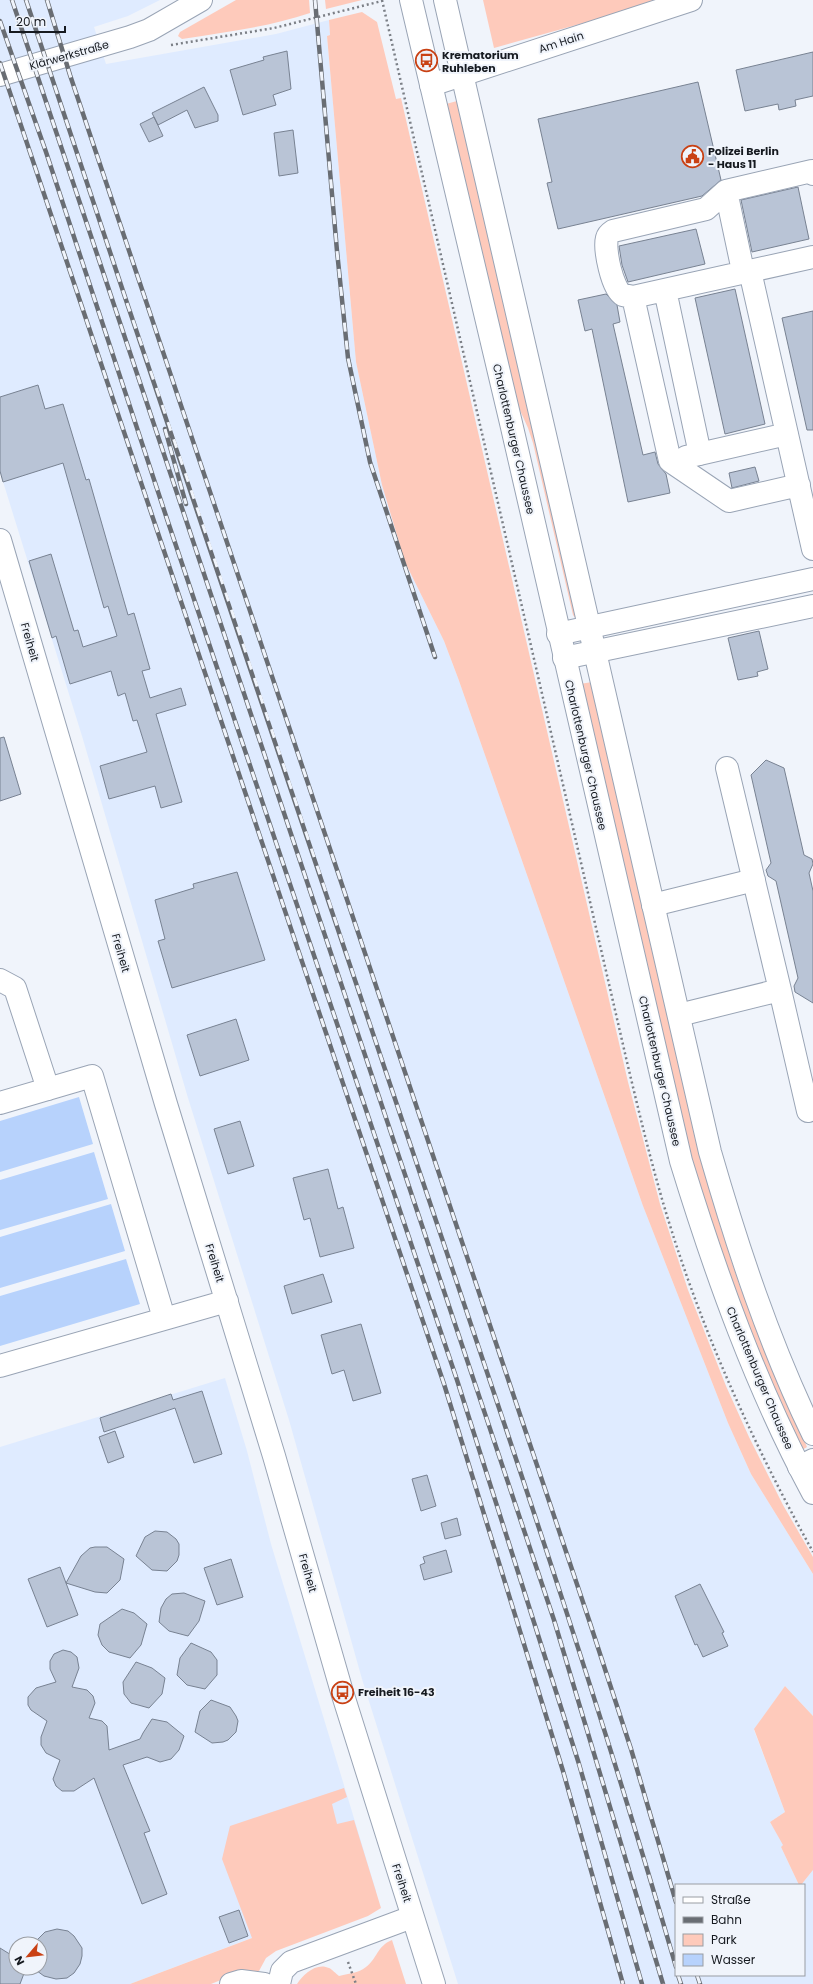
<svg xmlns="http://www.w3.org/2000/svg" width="813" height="1984" viewBox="0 0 813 1984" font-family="Poppins,sans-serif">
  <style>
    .built { fill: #dfebff; fill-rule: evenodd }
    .green { fill: #fecabb }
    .water { fill: #b7d2fc }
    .building { fill: #b9c4d6; stroke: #788292 }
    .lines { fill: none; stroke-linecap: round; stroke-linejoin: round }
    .minor-casing { stroke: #99a4b5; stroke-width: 24 }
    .major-casing { stroke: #99a4b5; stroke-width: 24 }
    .path { stroke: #7b7f86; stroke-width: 2.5; stroke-dasharray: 2 3; stroke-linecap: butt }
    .minor { stroke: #fff; stroke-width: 22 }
    .major { stroke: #fff; stroke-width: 22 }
    .rail-casing { stroke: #696d73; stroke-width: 4.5 }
    .rail { stroke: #f0f4fb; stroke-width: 3; stroke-dasharray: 9; stroke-linecap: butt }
    .labels { text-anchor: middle; stroke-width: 4; stroke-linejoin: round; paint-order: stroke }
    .street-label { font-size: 11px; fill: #161a20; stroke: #f0f4fb }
    .poi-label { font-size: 11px; font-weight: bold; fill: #161a20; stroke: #f0f4fb; text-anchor: start }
  </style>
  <rect width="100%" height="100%" fill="#f0f4fb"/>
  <path class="built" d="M0,0h160l-32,16 -34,11 12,37 170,-30 53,-14 1,15 -3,1 29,326 26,123 23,77 39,79 14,37 185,528 85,217 23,51 62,100v142l-28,-30 -31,44 31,82 -15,10 14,23 -3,2 18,38h-123v90h128v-90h-3l12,-15v114h-355l-96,-305 -73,-259 -101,-322 -106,-362 -82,-264z
    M225,1378l22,73 24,93 105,347 -246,93h-130v-537zM16,1944h24v24h-24z"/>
  <path class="green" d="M236,0h73l1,13c-41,14 -85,19 -128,26l-4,-3 2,-4z
    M325,0h37l-36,9z
    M483,0h183l-172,48z
    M362,12l15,10 19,77 5,-1 227,984 32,122 28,86 38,96 23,51 34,68 30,52v17l-62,-100 -23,-51 -85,-217 -185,-528 -14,-37 -39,-79 -23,-77 -26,-123 -29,-326 3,-1 -1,-15z
    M457,101l119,517v1l-3,-4 -40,-172 -5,-15 -14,-31 -68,-293z
    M592,682l103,454 24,86 20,62 30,76 38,87 -5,3 -39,-83 -65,-182 -118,-501z
    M785,1686l28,30v154l-12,15h-2l-18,-38 2,-2 -13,-23 15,-10 -31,-83z
    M344,1788l3,9 -15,7 5,20 17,-4 27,88 -13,8 -92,35 -10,7 -7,13h-16l-32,13h-81l122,-46 -30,-79 8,-33z
    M392,1940l14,44h-109c6,-10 20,-22 32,-16 3,1 7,6 10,8 8,-2 20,-3 27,-9 11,-8 11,-21 26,-27z"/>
  <path class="water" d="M79,1097l14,47 -93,28v-51z
    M94,1152l14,47 -108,31v-50z
    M111,1204l14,47 -125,37v-51z
    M126,1259l14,45 -140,42v-50z"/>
  <path class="building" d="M287,51l4,38 -18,6 3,10 -33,10 -13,-45 34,-10 -1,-3z
    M813,52v44l-18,4 1,6 -17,4 -1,-6 -33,7 -9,-41z
    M698,82l23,98 -19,16 -144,33 -11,-46 5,-1 -14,-63z
    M204,87l14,28v6l-23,7 -8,-18 -29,15 -6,-12z
    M154,117l9,19 -14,6 -9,-18z
    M293,130l5,43 -19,3 -5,-43z
    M798,187l11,52 -57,13 -11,-52z
    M696,229l9,35 -77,18 -6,-17 -3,-19z
    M735,289l30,135 -40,10 -30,-136z
    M606,294l11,11 3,17 -7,2 30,131 12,-3 3,12 8,10 4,19 -42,9 -36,-173 -7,2 -7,-31z
    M813,311v119h-6l-25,-112z
    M38,385l7,24 18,-5 23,76 3,-1 39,136 6,-2 16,56 -8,2 8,27 31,-10 5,17 -30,9 26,88 -21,6 -6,-22 -46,13 -9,-33 47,-14 -10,-32 -4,1 -8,-28 -7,3 -7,-25 -41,13 -14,-48 -4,2 -23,-77 22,-7 23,77 4,-1 5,17 34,-11 -9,-30 -4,2 -41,-145 -60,19 -3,-11v-74z
    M755,467l4,14 -27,7 -3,-15z
    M759,631l9,38 -11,3 1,4 -20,4 -10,-42z
    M4,737l17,57 -21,7v-63z
    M766,760l18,8 20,87 8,4 1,5 -4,9 4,18v112l-18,-11 -1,-6 4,-8 -22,-97 -8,-5 -2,-6 5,-7 -20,-88z
    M237,872l28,88 -93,28 -14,-47 7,-2 -10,-39 39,-12 -1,-4z
    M236,1019l13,41 -49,16 -13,-41z
    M240,1121l14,45 -26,8 -14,-45z
    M328,1169l10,40 5,-2 11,41 -34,9 -10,-39 -6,2 -11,-42z
    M323,1274l9,28 -40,12 -8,-28z
    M361,1324l20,69 -28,8 -9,-31 -12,4 -11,-39z
    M202,1391l20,63 -28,9 -19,-55 -71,24 -4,-14 71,-24 2,6z
    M115,1431l9,26 -16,6 -9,-26z
    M427,1475l9,31 -15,5 -9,-32z
    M457,1518l4,17 -16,4 -4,-16z
    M155,1531l12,1 9,7 3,5v11l-2,6 -10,10 -15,-1 -16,-14 9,-19z
    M95,1547h12l17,12 -4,21 -13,13 -12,-1 -29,-9 12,32 -31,12 -19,-48 32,-12 6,16 15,-27 9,-8z
    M446,1550l6,22 -28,8 -4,-15 5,-2 -2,-6z
    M231,1559l12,38 -26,8 -13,-37z
    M700,1584l24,48 -2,1 6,13 -25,11 -6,-13 -2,1 -20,-49z
    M184,1593l21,8 -6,20 -11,15 -19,-5 -10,-9 2,-14 5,-9 6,-5z
    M122,1609l12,4 13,11 -6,21 -11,13 -21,-6 -7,-7 -4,-10 2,-11z
    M191,1643l20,9 6,8v15l-12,14 -18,-4 -10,-10 3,-17z
    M63,1650l8,2 6,5 2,11 -7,19 15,3 6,6 2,7 -6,15 13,3 5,5 2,24 31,-11 3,-6 9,-14 15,3 17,14 -5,14 -8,9 -11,3 -13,-5 -24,8 27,66 -6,2 23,61 -25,10 -48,-126 -20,13h-12l-6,-5 -3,-7 7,-19 -14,-7 -5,-8v-8l6,-16 -16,-11 -3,-5v-8l8,-9 20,-6 -6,-13v-8l4,-7z
    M136,1662l16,6 13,10 -3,16 -13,14 -18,-5 -7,-9 -1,-12z
    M211,1700l19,7 6,9 2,5 -2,11 -8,8 -5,2 -11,1 -17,-11 5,-21z
    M239,1910l9,26 -19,7 -10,-26z
    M57,1929l11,2 6,5 8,12v8l-2,8 -6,9 -7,5 -11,1 -12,-3 -11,-8h7v-24h-6l2,-3 9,-9z
    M0,1948l16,10v10h10l-6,16h-20z"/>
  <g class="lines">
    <defs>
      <path id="minor" d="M0,75l130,-38 19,-7 52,-30
        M431,85l260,-85
        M813,174l-1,-3 -86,20 -20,18 -93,22c-3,2 -5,3 -6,7 -3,11 5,51 16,57 3,1 7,1 10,2l180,-40
        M726,191l17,80
        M750,271l63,278
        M665,290l35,164
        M633,297l37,164 59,40 70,-16
        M686,457l101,-23
        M0,540l166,564 108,352 68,236 92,292
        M558,634l255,-55
        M564,658l249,-52
        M727,768l53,222
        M653,905l101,-25
        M0,980l15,8 33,101
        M679,1015l101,-25 28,121
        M0,1103l92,-27 72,242
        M0,1366l227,-65
        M799,1467l14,-7
        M231,1984l10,-3 23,3
        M279,1984l3,-13 9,-9 121,-45"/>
      <path id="major" d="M411,0l100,423 170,738c35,114 75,226 132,332
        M445,0l265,1152c28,97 59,191 103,282"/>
    </defs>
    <use href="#minor" class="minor-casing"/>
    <use href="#major" class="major-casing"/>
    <path class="path" d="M382,0l245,1062c11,46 22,92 35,137 36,124 89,241 151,353
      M171,45l103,-17 108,-27
      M348,1962l8,22"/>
    <use href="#minor" class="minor"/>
    <use href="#major" class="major"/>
    <defs>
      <path id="rail" d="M12,0l542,1620 109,364
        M26,0l102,306
        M47,0l23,75 519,1545 42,129 45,153
        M315,0l22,251 11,107 22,104 65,195
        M0,21l46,131 121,367 290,861 122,384 63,220
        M0,63l444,1321 119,387 60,213
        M127,303c91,263 178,528 267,793 97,289 197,577 282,871
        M165,429l21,75
        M678,1975l3,9
        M697,1975l3,9"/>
    </defs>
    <use href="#rail" class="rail-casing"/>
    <use href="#rail" class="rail"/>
  </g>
  <defs>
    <symbol id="bus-ring" viewBox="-11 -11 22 22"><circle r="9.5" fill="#f0f4fb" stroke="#c94114" stroke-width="1.5"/><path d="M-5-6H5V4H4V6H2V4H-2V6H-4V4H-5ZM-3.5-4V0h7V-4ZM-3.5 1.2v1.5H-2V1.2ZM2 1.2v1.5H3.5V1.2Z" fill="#c94114"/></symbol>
    <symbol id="civic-ring" viewBox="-11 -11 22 22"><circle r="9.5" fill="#f0f4fb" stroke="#c94114" stroke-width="1.5"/><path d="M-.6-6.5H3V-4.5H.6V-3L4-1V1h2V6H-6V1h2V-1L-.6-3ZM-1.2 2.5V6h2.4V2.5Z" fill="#c94114"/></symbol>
  </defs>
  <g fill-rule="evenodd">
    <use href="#bus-ring" x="414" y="48" width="25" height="25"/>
    <use href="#civic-ring" x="680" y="144" width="25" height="25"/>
    <use href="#bus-ring" x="330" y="1680" width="25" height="25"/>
  </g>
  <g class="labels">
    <g class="street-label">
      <text transform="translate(561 42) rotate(-18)" y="4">Am Hain</text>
      <text transform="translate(69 55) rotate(-16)" y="4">Klärwerkstraße</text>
      <text transform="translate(514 439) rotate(77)" y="4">Charlottenburger Chaussee</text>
      <text transform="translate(30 642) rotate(74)" y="4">Freiheit</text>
      <text transform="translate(586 755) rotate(77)" y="4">Charlottenburger Chaussee</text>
      <text transform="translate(121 953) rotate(74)" y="4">Freiheit</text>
      <text transform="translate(660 1071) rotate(77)" y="4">Charlottenburger Chaussee</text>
      <text transform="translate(215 1263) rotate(73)" y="4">Freiheit</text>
      <text transform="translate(760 1378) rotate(67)" y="4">Charlottenburger Chaussee</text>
      <text transform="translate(308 1573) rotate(74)" y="4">Freiheit</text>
      <text transform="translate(402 1883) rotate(72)" y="4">Freiheit</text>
    </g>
    <g class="poi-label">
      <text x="442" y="59">Krematorium<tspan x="442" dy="13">Ruhleben</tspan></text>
      <text x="708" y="155">Polizei Berlin<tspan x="708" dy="13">- Haus 11</tspan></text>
      <text x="358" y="1696">Freiheit 16-43</text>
    </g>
  </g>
  <rect x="675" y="1884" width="130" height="92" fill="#f0f4fb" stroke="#999da3"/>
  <rect x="683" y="1897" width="20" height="6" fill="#ffffff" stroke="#999da3"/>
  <text x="711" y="1904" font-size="12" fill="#161a20">Straße</text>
  <rect x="683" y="1917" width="20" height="6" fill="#696d73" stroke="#999da3"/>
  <text x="711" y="1924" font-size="12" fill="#161a20">Bahn</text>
  <rect x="683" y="1934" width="20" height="12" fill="#fecabb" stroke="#999da3"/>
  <text x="711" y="1944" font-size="12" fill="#161a20">Park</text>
  <rect x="683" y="1954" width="20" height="12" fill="#b7d2fc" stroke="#999da3"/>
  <text x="711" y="1964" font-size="12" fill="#161a20">Wasser</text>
  <g transform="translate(28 1956) rotate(242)"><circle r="19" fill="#f0f4fb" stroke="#999da3"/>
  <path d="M0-3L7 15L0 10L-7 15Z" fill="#c94114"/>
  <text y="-6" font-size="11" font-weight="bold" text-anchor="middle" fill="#161a20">N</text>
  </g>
  <path d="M10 26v6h55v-6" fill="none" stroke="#161a20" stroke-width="2"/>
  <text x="16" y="26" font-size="12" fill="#161a20" stroke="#f0f4fb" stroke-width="3" paint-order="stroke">20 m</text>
</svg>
